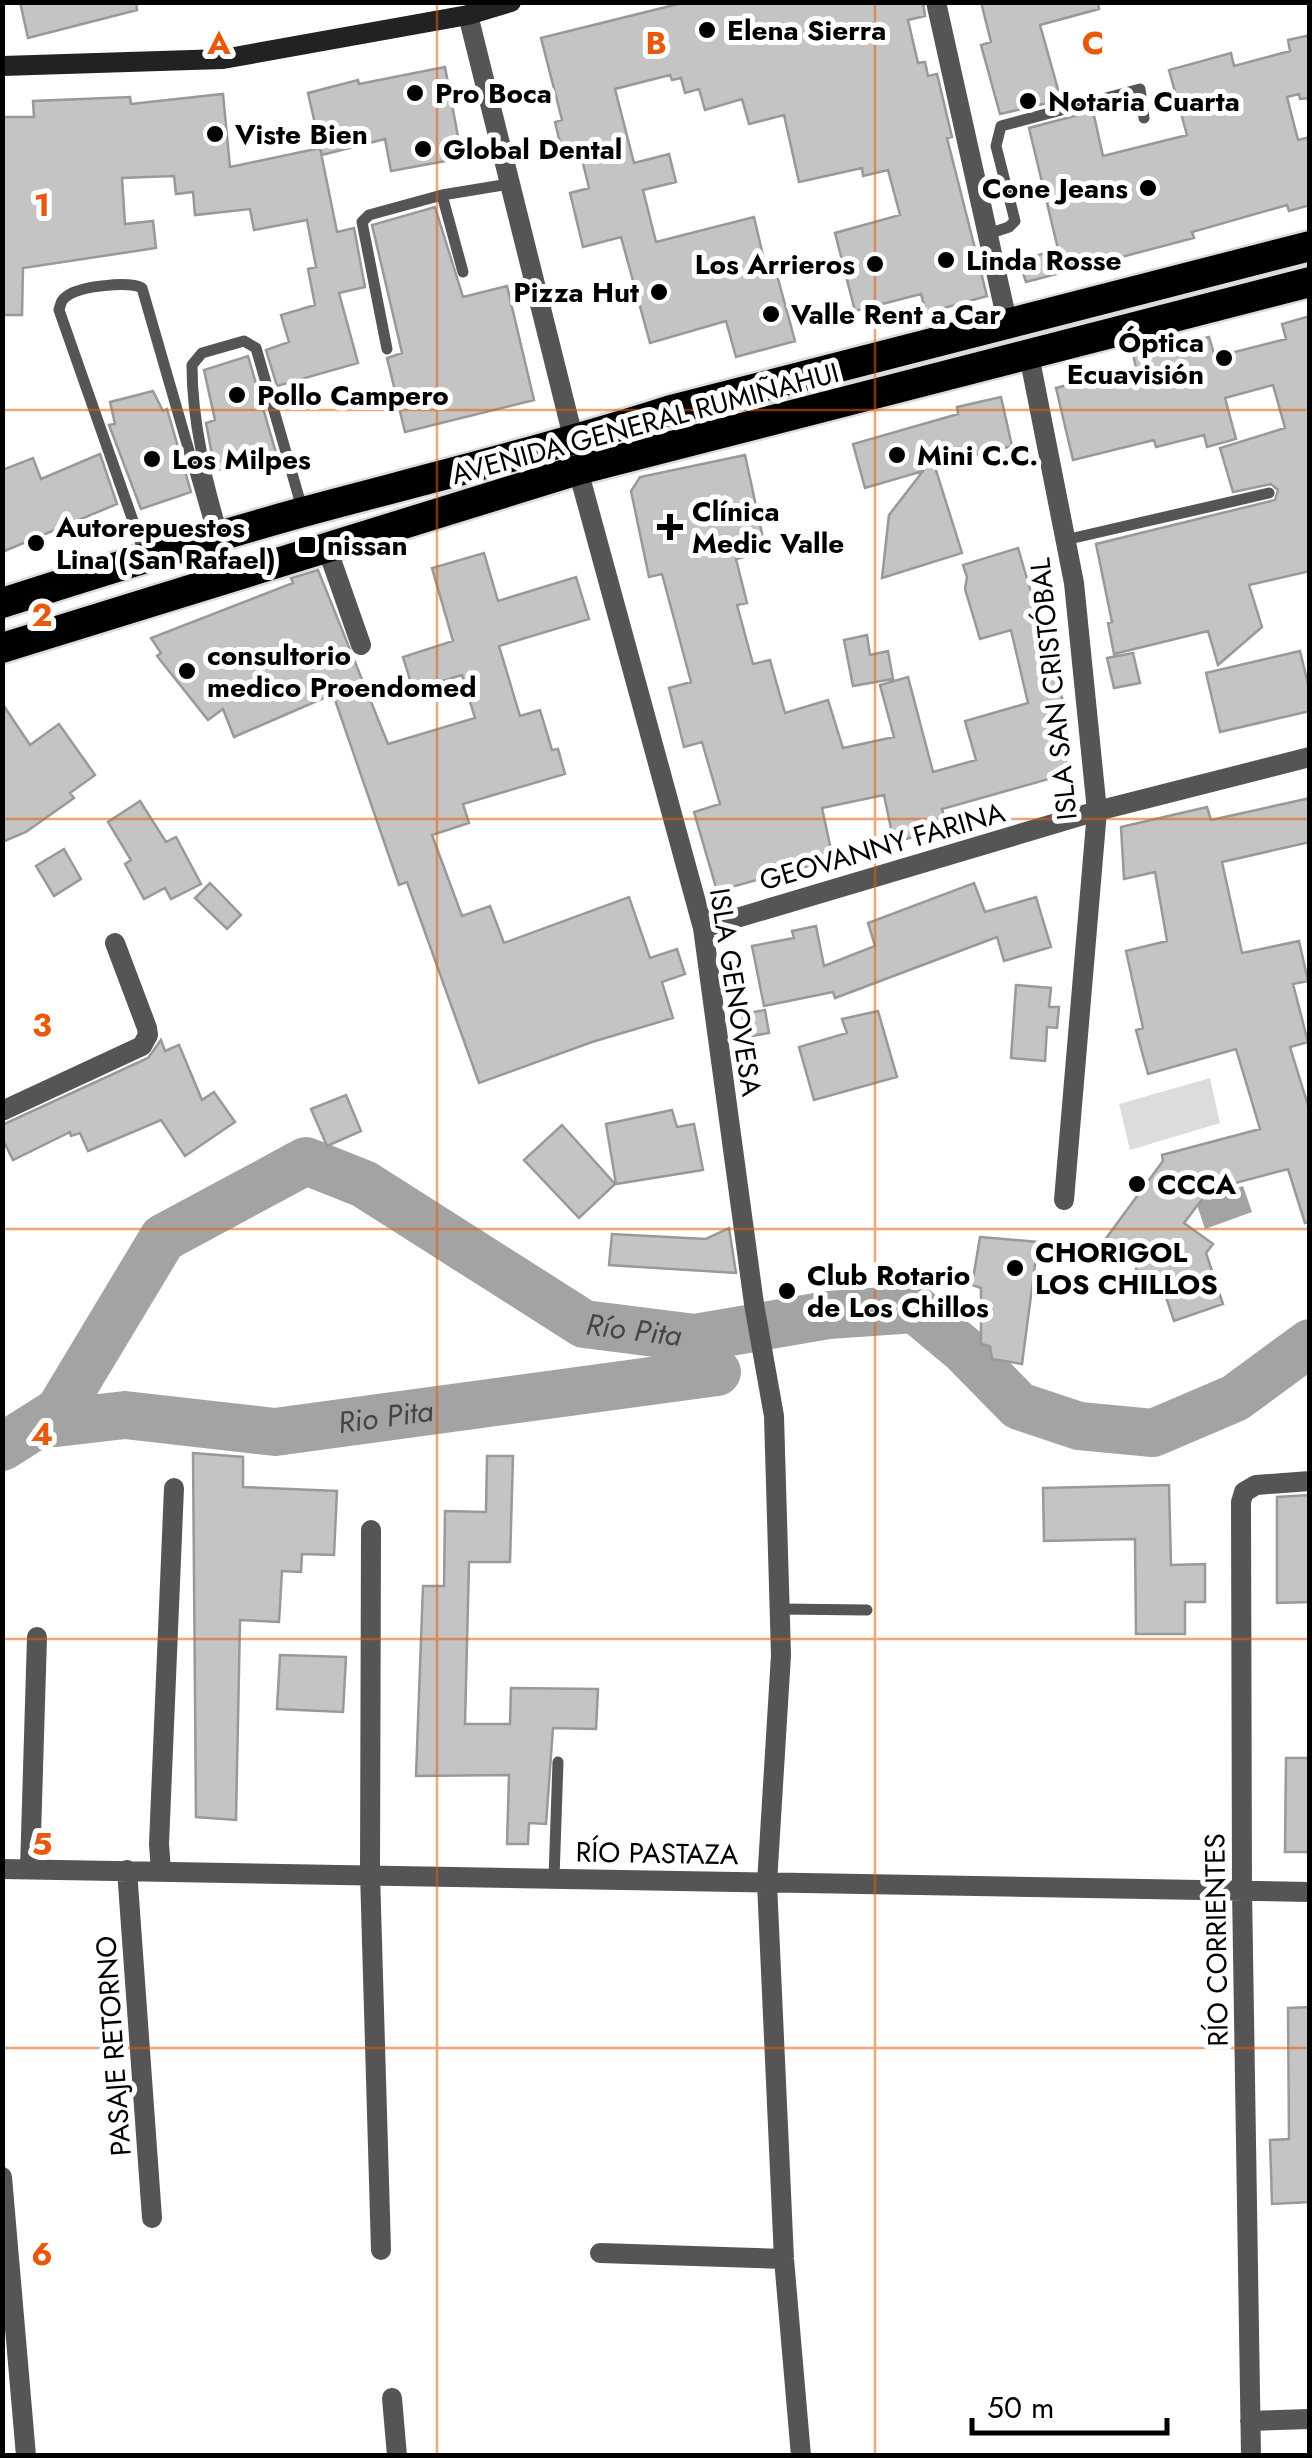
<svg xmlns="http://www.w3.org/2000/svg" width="1312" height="2458" viewBox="0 0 1312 2458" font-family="Jost,sans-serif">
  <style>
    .green { fill: #dcdcdc }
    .water { fill: #a3a3a3 }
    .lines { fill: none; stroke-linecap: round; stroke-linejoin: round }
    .river { stroke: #a3a3a3; stroke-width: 48 }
    .building { fill: #c4c4c4; stroke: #999; stroke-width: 2.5 }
    .highway-casing { stroke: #dbdbdb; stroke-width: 35 }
    .lane { stroke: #555; stroke-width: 11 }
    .street { stroke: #555; stroke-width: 20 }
    .secondary { stroke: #222; stroke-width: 20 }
    .highway { stroke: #000; stroke-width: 30 }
    .grid { fill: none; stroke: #e8590c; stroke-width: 2.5; stroke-opacity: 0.55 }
    .poi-dot { fill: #000; stroke: #fff; stroke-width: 4 }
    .labels { text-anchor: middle; stroke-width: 10; stroke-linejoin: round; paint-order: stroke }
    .poi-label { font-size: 28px; font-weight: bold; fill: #000; stroke: #fff; text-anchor: start }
    .street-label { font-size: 28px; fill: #000; stroke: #fff }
    .water-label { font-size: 30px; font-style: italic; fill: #444; stroke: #fff }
    .grid-label { font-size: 32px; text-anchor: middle; font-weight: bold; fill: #e8590c; stroke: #fff; stroke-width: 10; stroke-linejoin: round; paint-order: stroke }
  </style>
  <rect width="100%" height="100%" fill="#fff"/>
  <path class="green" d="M1210,1078l10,45 -90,27 -11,-46z"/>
  <path class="water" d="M1243,1186l9,26 -47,17 -9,-27z"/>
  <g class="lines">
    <g class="river">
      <path id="s1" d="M56,1423l69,-8 150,17 442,-60"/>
      <path id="s2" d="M2,1447l57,-36 104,-173 143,-77 58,23 220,140 111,14 133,-23 87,-6 48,40 56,57 60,20 74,7 82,-35 75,-55"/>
    </g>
  </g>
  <path class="building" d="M20,2h116l1,8 -109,28z
    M686,2h237l2,14 -17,4 10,43 7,-1 3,14 9,-2 15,63 -5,1 40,158 -61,17 -5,-19 -66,17 -20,-78 65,-18 -12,-45 -25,6 -1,-8 -63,14 -15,-67 -35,9 -7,-25 -37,11 -6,-21 -14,4 -4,-15 -9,2 -2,-5 -55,14 19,74 35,-9 7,28 -33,8 13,52 98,-25 14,60 9,-2 18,66 -59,16 -10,-36 -76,22 -29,-106 -38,10 -13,-54 19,-5 -10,-41 -17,4 -7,-29 7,-2 -21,-82z
    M981,2h117l1,7 -59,16 21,75 -61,14 -19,-69 10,-3z
    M1310,35v63l-10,1 -1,-5 -12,3 11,43 12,-3v68l-21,6 -2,-6 -95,27 2,6 -168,44 -7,-21 39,-12 -29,-121 64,-17 10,45 84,-21 -18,-65 62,-17 3,13 56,-15 -2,-11z
    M445,67l17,91 -71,13 -6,-32 -63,16 -14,-62 50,-13 1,4z
    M223,94l7,73 90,-19 17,84 17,-4 11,59 -26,6 19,70 -81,23 -11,-36 23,-8 -8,-27 34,-10 -7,-36 8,-2 -9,-47 -53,10 -4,-21 -55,6 -2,-23 -17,2 -2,-18 -52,2 3,46 28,-3 3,27 -133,20 -1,47h-20v-198h32l-1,-16 97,-4 1,7z
    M435,207l28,90 44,-11 27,114 -129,32 -18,-74 15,-5 -30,-128z
    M1310,316v255l-61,14 13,42 -44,38 -10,-34 -94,23 -6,-31 4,-1 -16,-78 179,-44 3,-10 -7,-6 -38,8 -13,-44 65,-20 -12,-43 -48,13 11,41 -29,8 -3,-12 -48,12 -2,-7 -81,20 -17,-72 80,-21 -5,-20 43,-11 2,9 33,-8 6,20 71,-18 -4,-15z
    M248,356l28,97 -61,18 -9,-48 9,-3 -11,-50z
    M153,391l10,20 4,-2 24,83 -50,17 -32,-84 6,-1 -5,-22z
    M1001,397l11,49 -72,17 1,3 -6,1 27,86 -80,25 7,-63 34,-44 -58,17 -12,-44 105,-30 -1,-7z
    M100,454l17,50 -115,48v-82l31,-12 8,21z
    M745,455l21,97 -30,7 11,44 -10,2 16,59 17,-4 15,53 43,-13 15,48 51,-11 -14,-52 28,-8 25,95 43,-12 -11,-39 63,-18 -17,-73 -31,9 -15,-50 2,-12 -4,-12 55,-17 26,88h3l16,66 -5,1 9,33 -7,2 10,35 -128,36 5,17 -53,17 -10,-48 -62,13 11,51 -116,32 -23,-79 26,-8 -18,-62 -18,5 -15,-59 22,-6 -29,-108 -13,3 -18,-86 9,-14z
    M484,553l14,48 78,-24 13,42 -90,27 21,70 20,-6 12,40 6,-1 7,25 -102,30 6,19 -37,12 30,81 28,-10 14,37 125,-46 21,61 27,-9 8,25 -23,8 11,36 -81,24 -113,41 -72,-201 -8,3 -66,-191 -99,43 -11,-28 -15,11 -51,-64 4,-3 -10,-15 142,-55 -2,-5 27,-8 70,174 87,-26 -13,-43 -49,15 -10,-33 50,-16 -21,-73z
    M867,635l3,20 18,-4 5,28 -40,7 -9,-46z
    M1300,651l10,41v19l-90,21 -14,-59z
    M1133,653l7,30 -26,5 -7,-30z
    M2,703l28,42 29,-21 36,51 -25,18 4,5 -48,34 -24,10z
    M1310,798v44l-88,20 20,91 57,-12 9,40 -15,3 15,58 -18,5 20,65v110l-5,1 -17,-54 -79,21 -25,33 29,21 -7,9 17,51 -49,17 -9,-27 -14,2 -19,-14 5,-16 -33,-25 59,-80 -1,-6 98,-26 -24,-80 -88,25 -12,-44 7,-2 -17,-77 41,-10 -12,-69 -31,7 -3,-52 86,-20 4,13z
    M140,801l26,41 10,-5 25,47 -30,15 -6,-11 -21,11 -19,-35 6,-4 -23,-38z
    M64,849l17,30 -27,17 -18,-30z
    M210,883l31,32 -14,14 -32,-31z
    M974,883l11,29 51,-15 15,50 -47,14 -7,-24 -162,61 -2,-6 -69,14 -12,-60 42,-8 -2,-7 24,-5 8,40 51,-20 -7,-23z
    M1016,985l35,3 -2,19h10l-2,21 -10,-1 -2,34 -34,-3z
    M765,1010l4,23 -23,4 -4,-23z
    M878,1011l19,66 -83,23 -15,-53 48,-14 -5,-14z
    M161,1040l4,11 14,-6 23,55 12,-8 21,30 -50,34 -24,-36 -73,31 -8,-18 -9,3 -1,-4 -57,28 -11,-22v-13l146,-67z
    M346,1095l15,36 -34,15 -16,-37z
    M672,1110l5,17 17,-3 9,46 -87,14 -10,-60z
    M562,1125l53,59 -36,34 -55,-58z
    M729,1228l7,45 -127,-8 3,-31 94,5z
    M980,1237l58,5 -16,122 -30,-5 -2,-13 -9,-2v-56l-9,-3z
    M193,1453l50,4v30l94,4 -3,64 -32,-1 -1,18 -19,-1 -3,51 -39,-2 -4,200 -40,-3z
    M487,1456h26l-3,106h-41l-4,162h45l1,-36 87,1 -2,40 -43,-1 -7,96 -17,-1 -1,21h-21l2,-69 -93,1 7,-190h21l1,-75 41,1z
    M1169,1485l2,80 34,-1v38h-20v32h-49l-1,-95 -91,2 -1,-53z
    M1310,1495v107l-33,1v-106z
    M280,1655l66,2 -3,55 -66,-3z
    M1286,1758h24v94h-25z
    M1310,2007v195l-38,2 -2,-64 19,-1 -1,-131z"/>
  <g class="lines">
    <defs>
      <path id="highway" d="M2,603c100,-32 200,-63 301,-91 123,-33 246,-63 368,-102l639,-164
        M2,648l576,-178 732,-188"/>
    </defs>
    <use href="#highway" class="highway-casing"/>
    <path class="lane" d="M442,195l21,77
      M988,234l21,-7 6,-6 -19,-75 5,-20 139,-37 4,29
      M387,349l-25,-127 7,-7 73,-20 67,-11
      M222,533c-16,-56 -30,-110 -30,-168l10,-12 42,-12 12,7 46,160
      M1065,540l204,-47
      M145,555l-86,-245c2,-7 2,-10 8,-14 13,-10 62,-15 75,-8l71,246
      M780,1609l87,1
      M554,1878l4,-116"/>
    <path class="street" d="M936,2l71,319
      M468,15l106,426 4,29 125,458 51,376 20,112 7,239 -14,228 17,376 17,197
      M1029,355l45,228 23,228 -33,389
      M327,548l34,97
      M703,928l394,-117 213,-54
      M2,1111l140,-65 6,-11 -1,-7 -32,-85
      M371,1530l-1,343 11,377
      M2,1869l1308,23
      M30,1869l7,-232
      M127,1870l25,348
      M161,1871l-2,-27 15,-356
      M2,2177l24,279
      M600,2253l184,6
      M392,2398l5,58
      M1250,2421l60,-2
      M1251,2456l-9,-566 -1,-388 3,-10 12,-7 54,-4"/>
    <path class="secondary" d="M2,66l221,-7 245,-44 43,-13"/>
    <use href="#highway" class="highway"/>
  </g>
  <path class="grid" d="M437,2v2454M875,2v2454M2,410h1308M2,819h1308M2,1229h1308M2,1639h1308M2,2048h1308"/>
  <g class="poi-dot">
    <circle cx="707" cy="30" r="10"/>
    <circle cx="415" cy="93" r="10"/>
    <circle cx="1028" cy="101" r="10"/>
    <circle cx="215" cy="134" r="10"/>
    <circle cx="423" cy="149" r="10"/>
    <circle cx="1148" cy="188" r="10"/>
    <circle cx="946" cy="260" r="10"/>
    <circle cx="875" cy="264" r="10"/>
    <circle cx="659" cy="292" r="10"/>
    <circle cx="771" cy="314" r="10"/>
    <circle cx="1224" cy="358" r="10"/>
    <circle cx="237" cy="395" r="10"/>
    <circle cx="897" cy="455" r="10"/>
    <circle cx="152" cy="459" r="10"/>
    <path d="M665 512h10v10h10v10h-10v10h-10v-10h-10v-10h10z"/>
    <circle cx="36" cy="543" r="10"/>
    <rect x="297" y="535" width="20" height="20" rx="5"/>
    <circle cx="187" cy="671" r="10"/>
    <circle cx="1137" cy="1184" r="10"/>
    <circle cx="1015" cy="1268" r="10"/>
    <circle cx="787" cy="1291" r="10"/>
  </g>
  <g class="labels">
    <g class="poi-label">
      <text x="727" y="40">Elena Sierra</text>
      <text x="435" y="103">Pro Boca</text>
      <text x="1048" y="111">Notaria Cuarta</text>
      <text x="235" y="144">Viste Bien</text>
      <text x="443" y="159">Global Dental</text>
      <text x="1128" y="198" text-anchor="end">Cone Jeans</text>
      <text x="966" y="270">Linda Rosse</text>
      <text x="855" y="274" text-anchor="end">Los Arrieros</text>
      <text x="639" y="302" text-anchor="end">Pizza Hut</text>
      <text x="791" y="324">Valle Rent a Car</text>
      <text x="1204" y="352" text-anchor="end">Óptica<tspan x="1204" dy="32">Ecuavisión</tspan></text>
      <text x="257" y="405">Pollo Campero</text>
      <text x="917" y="465">Mini C.C.</text>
      <text x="172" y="469">Los Milpes</text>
      <text x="692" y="521">Clínica<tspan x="692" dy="32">Medic Valle</tspan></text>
      <text x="56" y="537">Autorepuestos<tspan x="56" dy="32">Lina (San Rafael)</tspan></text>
      <text x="327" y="555">nissan</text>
      <text x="207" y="665">consultorio<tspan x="207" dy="32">medico Proendomed</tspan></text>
      <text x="1157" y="1194">CCCA</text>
      <text x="1035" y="1262">CHORIGOL<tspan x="1035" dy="32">LOS CHILLOS</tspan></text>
      <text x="807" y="1285">Club Rotario<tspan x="807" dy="32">de Los Chillos</tspan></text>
    </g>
    <g class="street-label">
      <text transform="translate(645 423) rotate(-15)" y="10">AVENIDA GENERAL RUMIÑAHUI</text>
      <text transform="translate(1053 689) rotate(-96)" y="10">ISLA SAN CRISTÓBAL</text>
      <text transform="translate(882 846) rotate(-16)" y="10">GEOVANNY FARINA</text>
      <text transform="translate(736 992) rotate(81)" y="10">ISLA GENOVESA</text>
      <text transform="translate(657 1853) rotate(1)" y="10">RÍO PASTAZA</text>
      <text transform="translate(1216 1940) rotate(-91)" y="10">RÍO CORRIENTES</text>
      <text transform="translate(113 2046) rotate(-94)" y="10">PASAJE RETORNO</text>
    </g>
    <g class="water-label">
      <text dy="10" stroke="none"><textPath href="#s2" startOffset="805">Río Pita</textPath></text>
      <text dy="10" stroke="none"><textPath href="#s1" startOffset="332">Rio Pita</textPath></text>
    </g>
  </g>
  <g class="grid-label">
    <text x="219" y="54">A</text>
    <text x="656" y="54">B</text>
    <text x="1093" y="54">C</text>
    <text x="42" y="216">1</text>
    <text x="42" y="626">2</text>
    <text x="42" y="1036">3</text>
    <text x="42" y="1445">4</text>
    <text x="42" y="1855">5</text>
    <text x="42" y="2265">6</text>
  </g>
  <rect width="1312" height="2458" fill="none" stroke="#000000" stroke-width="10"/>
  <path d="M972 2418v15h195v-15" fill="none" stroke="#000000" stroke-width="5"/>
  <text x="987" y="2418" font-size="30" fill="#000000" stroke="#ffffff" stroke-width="8" paint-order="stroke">50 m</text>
</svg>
